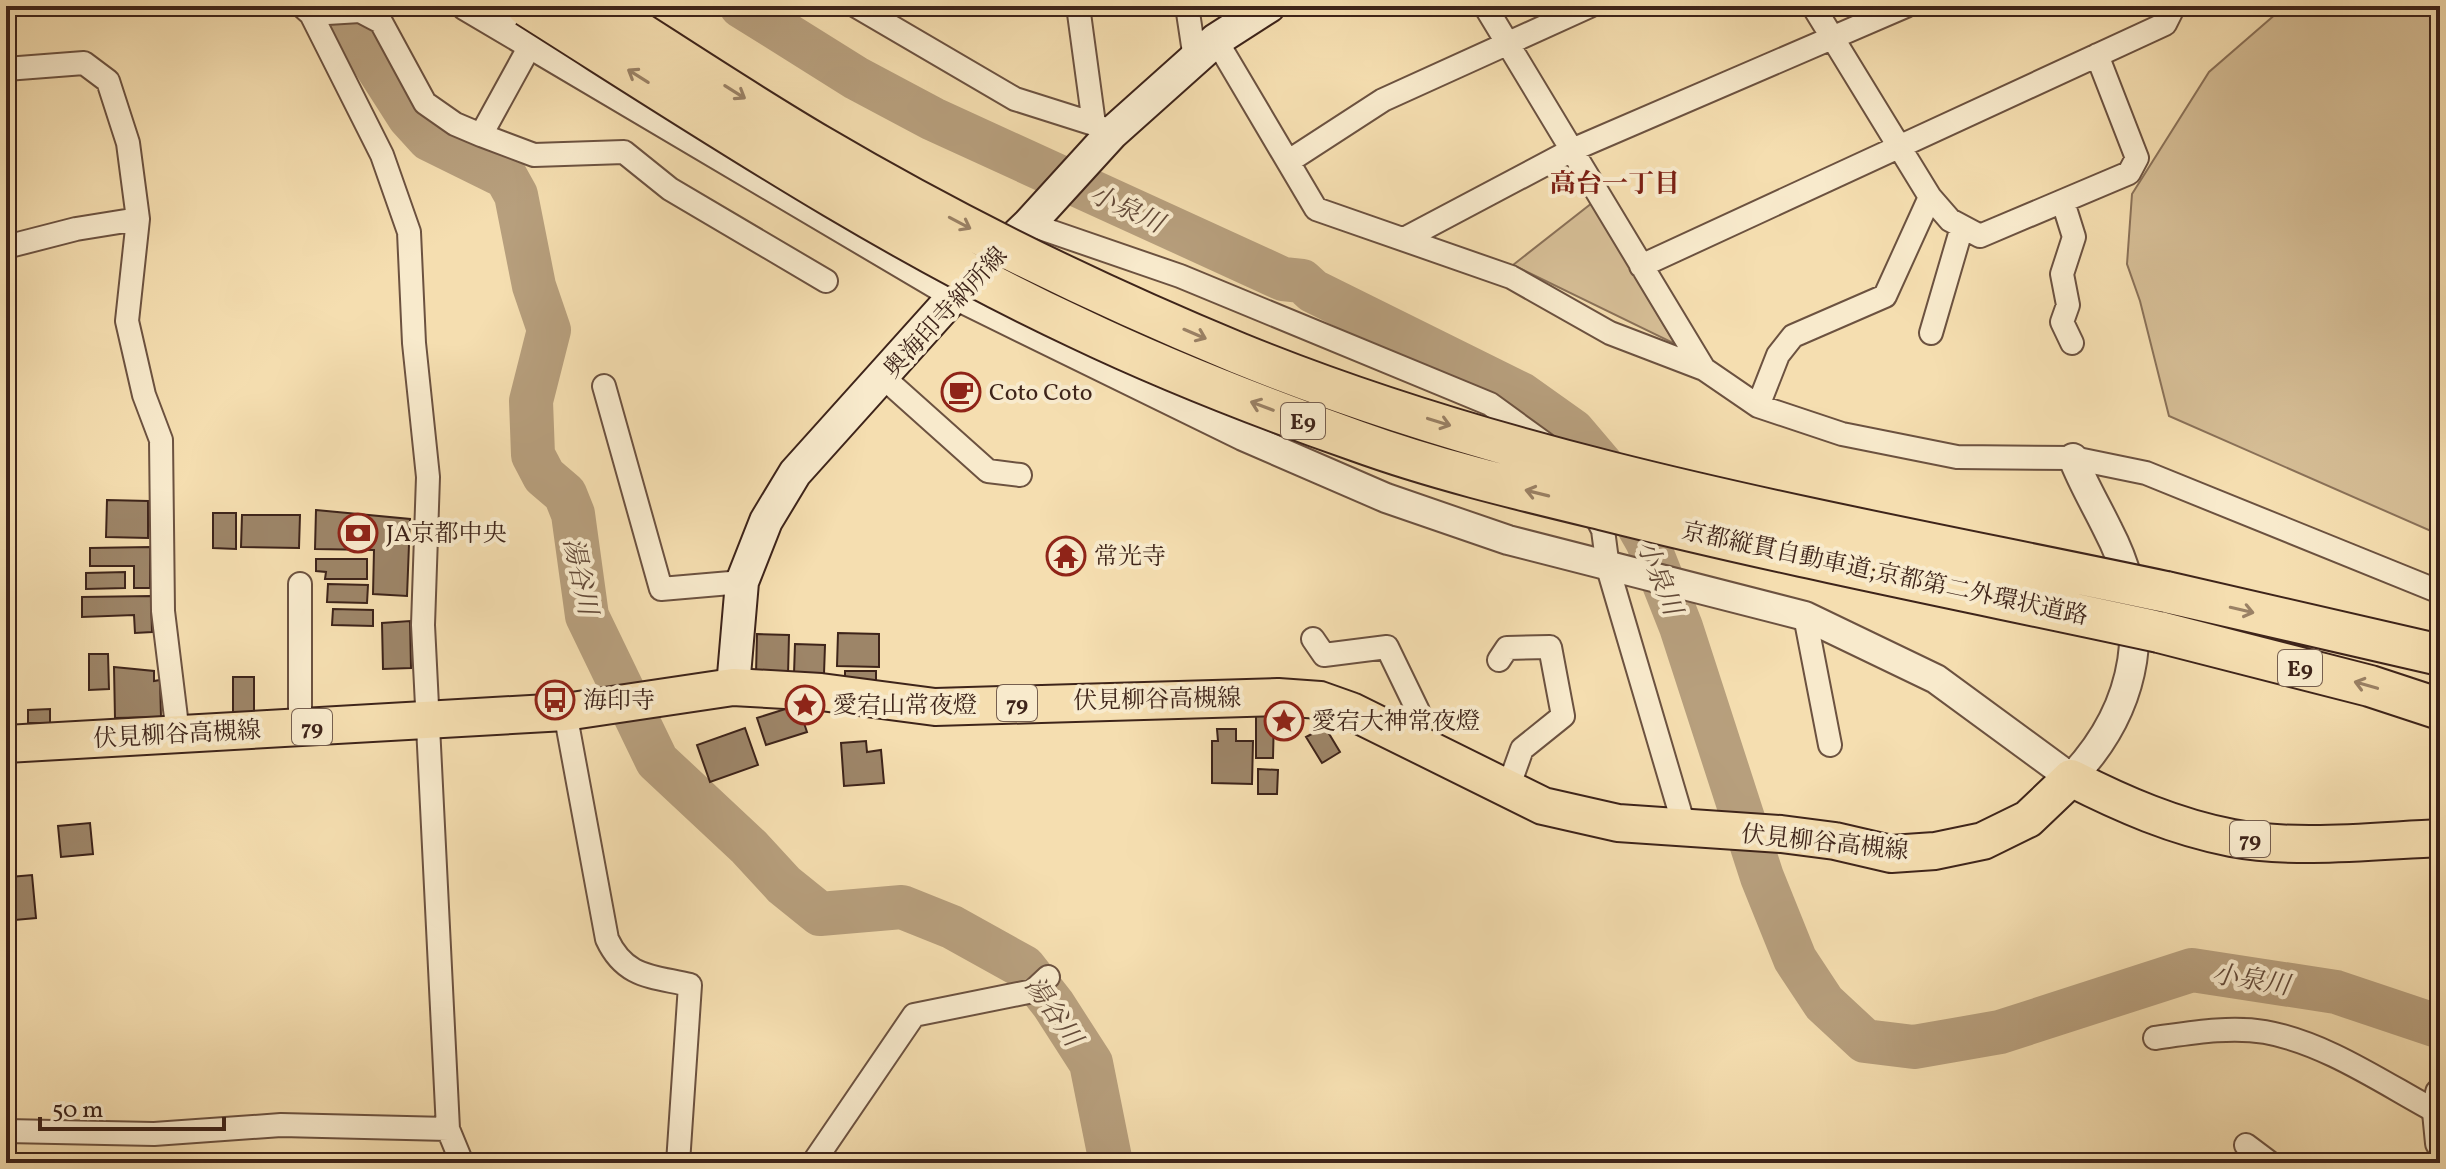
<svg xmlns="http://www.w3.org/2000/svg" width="2446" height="1169" viewBox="0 0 2446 1169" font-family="Vollkorn,'Noto Serif JP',serif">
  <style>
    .green { fill: #d6be96; stroke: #8a7158; stroke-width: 2 }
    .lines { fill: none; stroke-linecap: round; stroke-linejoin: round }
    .river { stroke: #b79f7d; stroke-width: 44 }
    .building { fill: #9d8568; stroke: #3e241a; stroke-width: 2 }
    .minor-casing { stroke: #6c5240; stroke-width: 26 }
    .tertiary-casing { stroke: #6c5240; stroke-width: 32 }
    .secondary-casing { stroke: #3e241a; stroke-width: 36 }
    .primary-casing { stroke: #3e241a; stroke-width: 40 }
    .motorway-casing { stroke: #3e241a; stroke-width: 44 }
    .minor { stroke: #f8eacc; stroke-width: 22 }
    .tertiary { stroke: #f8eacc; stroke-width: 28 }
    .secondary { stroke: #f8eacc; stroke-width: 32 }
    .primary { stroke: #f5deb0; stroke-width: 36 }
    .motorway { stroke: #f5deb0; stroke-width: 40 }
    .motorway-bridge-casing { stroke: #3e241a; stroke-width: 44; stroke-linecap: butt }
    .motorway-bridge { stroke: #f5deb0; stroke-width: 40 }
    .oneway { stroke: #9a8165 }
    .labels { text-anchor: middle; stroke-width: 8; stroke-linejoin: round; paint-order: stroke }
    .shield { fill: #f8eacc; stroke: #765f4f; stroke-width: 2 }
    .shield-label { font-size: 22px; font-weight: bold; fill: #3e241a }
    .street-label { font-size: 24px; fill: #3e241a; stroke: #f8eacc }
    .poi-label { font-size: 24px; fill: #3e241a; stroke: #f8eacc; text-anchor: start }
    .neighbourhood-label { font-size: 26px; font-weight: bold; fill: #7a1f14; stroke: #f8eacc }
    .water-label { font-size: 26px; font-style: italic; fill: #624938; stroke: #f8eacc }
  </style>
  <rect width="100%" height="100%" fill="#f5deb0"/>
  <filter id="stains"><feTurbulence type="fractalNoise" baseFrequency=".0025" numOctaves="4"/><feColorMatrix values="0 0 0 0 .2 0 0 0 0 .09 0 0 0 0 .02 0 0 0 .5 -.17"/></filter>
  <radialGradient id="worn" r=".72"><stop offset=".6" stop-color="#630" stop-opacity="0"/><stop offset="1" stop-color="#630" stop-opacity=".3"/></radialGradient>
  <path class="green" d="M2285,6h155v529l-271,-119 -29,-115 -13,-37 5,-70 77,-122z
    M1592,203l83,141 -162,-79z"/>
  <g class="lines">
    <path class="river" d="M338,6l71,111 20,22 77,38 10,18 18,91 15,44 -18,71 2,54 11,21 21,18 8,20 14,102 70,145 92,86 35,38 36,29 82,-7 50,20 72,40 29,37 38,59 20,100
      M741,6l115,72 77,41 350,160 19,2 11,10 208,103 52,37 34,40 40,70 34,86 81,250 33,82 29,44 41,38 49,6 86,-15 192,-62 144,22 104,35"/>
  </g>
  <path class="building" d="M107,500l41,1v37l-42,-1z
    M316,510l94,9 -3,77 -34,-2 1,-44 -59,-1z
    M213,513h23v36l-23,-1z
    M242,515h58l-1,33 -58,-1z
    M150,547v41h-16v-22h-44v-18z
    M316,559h51v20h-42l1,-7 -10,-1z
    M125,572v16l-39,1v-16z
    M328,584l40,1 -1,18 -40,-1z
    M151,596l1,36 -17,1 -1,-18 -52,2v-20z
    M333,609l40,1v16l-41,-1z
    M410,621l1,47 -28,1 -1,-46z
    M838,633l41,1v33l-42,-1z
    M757,634l32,1 -1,40 -32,-1z
    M795,644l30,1 -1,29h-30z
    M89,654h19l1,35 -20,1z
    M114,667l40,4v10l6,-1 1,37 -46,1z
    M845,671h31v15h-31z
    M233,677h21v37h-21z
    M798,705l9,27 -41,13 -9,-27z
    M50,709v14h-22v-13z
    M1256,716h18l-1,42h-17z
    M1325,727l15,25 -18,11 -16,-26z
    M745,728l13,37 -48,17 -13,-37z
    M1217,729h19v12h17l-1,43 -40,-1v-42h6z
    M866,741l1,11 14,-2 3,33 -40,3 -3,-43z
    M1258,769l20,1 -1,24h-19z
    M90,823l3,31 -32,3 -3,-31z
    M32,875l4,43 -21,2 -5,-43z
    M6,881l4,33 -4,1z"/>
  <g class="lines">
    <defs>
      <path id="minor" d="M302,6l9,8 71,141 27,77 5,111 14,134 -5,148 25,504 14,34
        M856,6l159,93 79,25 18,9
        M1078,6l16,118
        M1187,6l8,53
        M1485,6l219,363
        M1813,6l117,191 20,23 30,16 149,-63 8,-15 -40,-103
        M311,14l49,-3 21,11 44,81 30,21 26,11 50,-91
        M1216,40l100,169 195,68 99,56 94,36 54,37 84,28 115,23 116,1 73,15 294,119
        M6,69l78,-6 24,18 20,62 10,76 -11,102 17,74 17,45 2,171 15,123
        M481,135l53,20 90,-3 46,37 156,92
        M1289,161l94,-61 207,-94
        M2063,202l11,35 -12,37 6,31 -6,17 10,21
        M1029,224l151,52 310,128 55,40
        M1404,239l168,-89 334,-144
        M6,247l70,-18 62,-10
        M1641,266l524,-242 9,-18
        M1931,333l31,-106
        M884,378l104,93 32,4
        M604,386l57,203 81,-7
        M1758,406l20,-51 15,-19 92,-40 45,-99
        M1589,503l14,27 5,38 77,261
        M1805,616l25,129
        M1313,639l11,16 63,-8 31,64 -5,31
        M1499,660l8,-12 43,-1 13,69 -41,33 -15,42
        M565,712l42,227c18,39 45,37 83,46l-12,178
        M300,727v-143
        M2155,1038c36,-5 74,-12 110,-6 61,11 118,51 172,80
        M6,1131l148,3 127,-9 167,4
        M2246,1145l24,18
        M813,1163l101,-148 119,-24 15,-14"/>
      <path id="tertiary" d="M466,6l489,289 288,141 143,62 122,42 297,76 131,63 135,99c68,-71 83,-160 37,-248 -12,-25 -25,-46 -35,-72
        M2440,1093l-3,19 3,31"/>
      <path id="secondary" d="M733,687l9,-105 24,-61 29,-48 160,-178 74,-71 83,-91 104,-93 53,-34"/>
      <path id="primary" d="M6,744l559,-32 168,-25 88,5 114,15 343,-10 42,3 31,11 192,95 75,17 163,11 54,7 56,13 44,-3 48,-10 45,-22 43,-41c51,26 104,49 161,60 64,12 142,3 208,0"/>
      <path id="motorway" d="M2166,592l274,63
        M2159,632l211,54 70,23"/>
    </defs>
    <use href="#minor" class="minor-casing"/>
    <use href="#tertiary" class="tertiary-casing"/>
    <use href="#secondary" class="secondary-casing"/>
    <use href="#primary" class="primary-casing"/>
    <use href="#motorway" class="motorway-casing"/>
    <use href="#minor" class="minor"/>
    <use href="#tertiary" class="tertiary"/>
    <use href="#secondary" class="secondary"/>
    <use href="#primary" class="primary"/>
    <use href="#motorway" class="motorway"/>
    <defs>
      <path id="motorway-bridge" d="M527,6c179,113 358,232 551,322 90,43 185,80 279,113 80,29 165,49 248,69 183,46 369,82 554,122
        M598,6c74,47 147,96 222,140 134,79 275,148 418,207 296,121 617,173 928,239"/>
    </defs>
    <use href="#motorway-bridge" class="motorway-bridge-casing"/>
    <use href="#motorway-bridge" class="motorway-bridge"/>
  </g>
  <defs><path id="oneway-shaft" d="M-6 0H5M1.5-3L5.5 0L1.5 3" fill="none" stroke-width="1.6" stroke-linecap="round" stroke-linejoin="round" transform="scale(2)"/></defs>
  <g class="oneway">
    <use href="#oneway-shaft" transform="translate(638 76) rotate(-148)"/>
    <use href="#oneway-shaft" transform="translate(735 92) rotate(32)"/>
    <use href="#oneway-shaft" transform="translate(960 223) rotate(28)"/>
    <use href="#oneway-shaft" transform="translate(1195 334) rotate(23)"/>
    <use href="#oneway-shaft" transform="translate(1262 406) rotate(-159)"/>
    <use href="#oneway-shaft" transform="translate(1439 422) rotate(17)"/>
    <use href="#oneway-shaft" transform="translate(1537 493) rotate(-166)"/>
    <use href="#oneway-shaft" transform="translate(2242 610) rotate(13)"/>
    <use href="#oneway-shaft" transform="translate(2366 685) rotate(-164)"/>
  </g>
  <defs>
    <symbol id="cafe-ring" viewBox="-11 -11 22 22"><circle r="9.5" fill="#f8eacc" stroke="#8f2418" stroke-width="1.5"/><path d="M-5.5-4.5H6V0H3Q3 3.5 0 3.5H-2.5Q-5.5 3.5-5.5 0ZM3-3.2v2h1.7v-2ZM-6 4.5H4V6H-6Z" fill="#8f2418"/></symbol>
    <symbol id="bank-ring" viewBox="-11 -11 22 22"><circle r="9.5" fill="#f8eacc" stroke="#8f2418" stroke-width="1.5"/><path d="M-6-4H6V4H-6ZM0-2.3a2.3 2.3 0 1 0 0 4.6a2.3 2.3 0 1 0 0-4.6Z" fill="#8f2418"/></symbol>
    <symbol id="temple-ring" viewBox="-11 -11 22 22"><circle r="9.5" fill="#f8eacc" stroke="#8f2418" stroke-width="1.5"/><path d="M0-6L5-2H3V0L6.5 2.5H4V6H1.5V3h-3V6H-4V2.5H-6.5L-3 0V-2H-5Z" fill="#8f2418"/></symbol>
    <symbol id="bus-ring" viewBox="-11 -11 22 22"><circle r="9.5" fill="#f8eacc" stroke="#8f2418" stroke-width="1.5"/><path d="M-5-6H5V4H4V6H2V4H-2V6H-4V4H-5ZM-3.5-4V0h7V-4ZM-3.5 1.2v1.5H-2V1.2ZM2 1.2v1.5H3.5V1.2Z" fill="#8f2418"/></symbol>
    <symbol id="sight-ring" viewBox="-11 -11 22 22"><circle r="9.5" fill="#f8eacc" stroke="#8f2418" stroke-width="1.5"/><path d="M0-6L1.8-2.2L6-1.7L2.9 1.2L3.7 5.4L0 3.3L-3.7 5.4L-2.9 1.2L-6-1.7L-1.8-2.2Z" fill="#8f2418"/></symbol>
  </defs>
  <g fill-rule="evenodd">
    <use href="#cafe-ring" x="939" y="370" width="44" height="44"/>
    <use href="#bank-ring" x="336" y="511" width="44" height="44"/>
    <use href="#temple-ring" x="1044" y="534" width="44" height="44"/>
    <use href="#bus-ring" x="533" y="678" width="44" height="44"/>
    <use href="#sight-ring" x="783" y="683" width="44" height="44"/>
    <use href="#sight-ring" x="1262" y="699" width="44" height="44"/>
  </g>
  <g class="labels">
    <g class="shield">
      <rect x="1281" y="403" width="44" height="36" rx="6"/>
      <rect x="2278" y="650" width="44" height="36" rx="6"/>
      <rect x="997" y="685" width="40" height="36" rx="6"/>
      <rect x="292" y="709" width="40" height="36" rx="6"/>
      <rect x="2230" y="821" width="40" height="36" rx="6"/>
    </g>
    <g class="shield-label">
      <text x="1303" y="429">E9</text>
      <text x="2300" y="676">E9</text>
      <text x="1017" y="711">79</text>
      <text x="312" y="735">79</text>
      <text x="2250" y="847">79</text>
    </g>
    <g class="street-label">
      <text transform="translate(945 312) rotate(-47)" y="8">奥海印寺納所線</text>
      <text transform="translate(1885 573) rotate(12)" y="8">京都縦貫自動車道;京都第二外環状道路</text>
      <text transform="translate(1157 699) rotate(-1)" y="8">伏見柳谷高槻線</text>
      <text transform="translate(177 734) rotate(-3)" y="8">伏見柳谷高槻線</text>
      <text transform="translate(1825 842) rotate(6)" y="8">伏見柳谷高槻線</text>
    </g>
    <g class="poi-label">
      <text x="989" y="400">Coto Coto</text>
      <text x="386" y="541">JA京都中央</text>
      <text x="1094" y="564">常光寺</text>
      <text x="583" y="708">海印寺</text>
      <text x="833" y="713">愛宕山常夜燈</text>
      <text x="1312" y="729">愛宕大神常夜燈</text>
    </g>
    <g class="neighbourhood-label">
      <text x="1615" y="192">高台一丁目</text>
    </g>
    <g class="water-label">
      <text transform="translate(1127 208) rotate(25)" y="9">小泉川</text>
      <text transform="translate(581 576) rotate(78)" y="9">湯谷川</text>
      <text transform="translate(1660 577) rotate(68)" y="9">小泉川</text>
      <text transform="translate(2251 979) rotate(9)" y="9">小泉川</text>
      <text transform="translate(1054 1011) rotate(55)" y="9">湯谷川</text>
    </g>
  </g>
  <rect width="2446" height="1169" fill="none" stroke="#f5deb0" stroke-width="32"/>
  <rect x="8" y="8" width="2430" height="1153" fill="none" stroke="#3e241a" stroke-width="4"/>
  <rect x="16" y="16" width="2414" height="1137" fill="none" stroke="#3e241a" stroke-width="2"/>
  <path d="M40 1117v12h184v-12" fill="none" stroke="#3e241a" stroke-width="4"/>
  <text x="52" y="1117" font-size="24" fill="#3e241a" stroke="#f8eacc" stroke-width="6" paint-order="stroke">50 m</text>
  <rect width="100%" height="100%" filter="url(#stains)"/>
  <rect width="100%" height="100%" fill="url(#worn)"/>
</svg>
